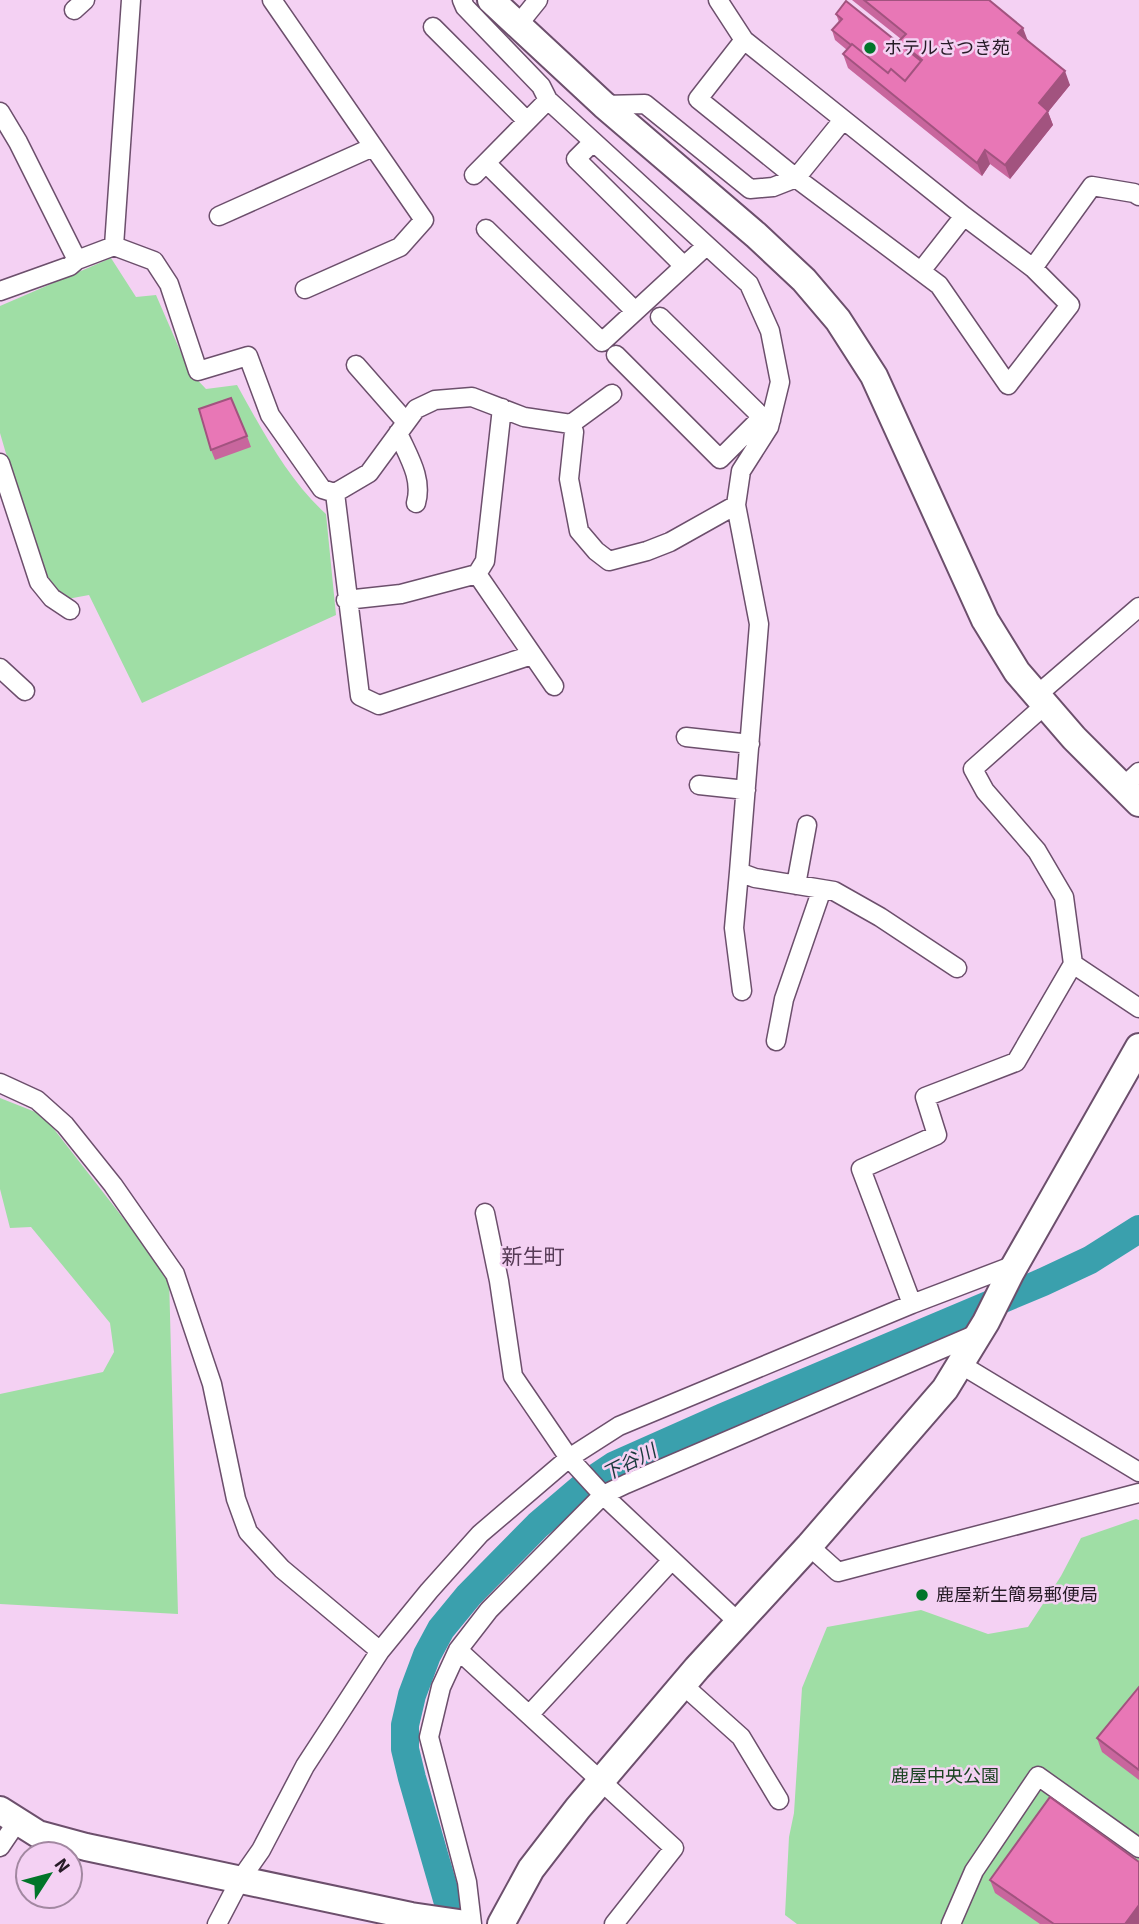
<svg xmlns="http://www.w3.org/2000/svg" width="1139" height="1924" viewBox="0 0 1139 1924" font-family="'Source Sans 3','Noto Sans JP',sans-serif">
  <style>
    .green { fill: #9fdea5 }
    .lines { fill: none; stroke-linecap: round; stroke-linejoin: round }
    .river { stroke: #3aa0ad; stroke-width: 28 }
    .street-casing { stroke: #6c4f6c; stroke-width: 21 }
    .secondary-casing { stroke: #6c4f6c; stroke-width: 30 }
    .street { stroke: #fff; stroke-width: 18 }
    .secondary { stroke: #fff; stroke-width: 26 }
    .wall { fill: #c8669d }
    .shaded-wall { fill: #a2537f }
    .building { fill: #e877b6; stroke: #a2537f; stroke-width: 2 }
    .poi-dot { fill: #017529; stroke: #f4d1f3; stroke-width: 2.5 }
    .labels { text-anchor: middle; stroke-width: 5; stroke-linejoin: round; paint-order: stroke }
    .poi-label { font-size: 18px; fill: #271b27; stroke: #f4d1f3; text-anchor: start }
    .park-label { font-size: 18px; fill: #1a4321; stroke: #f4d1f3 }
    .water-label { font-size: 19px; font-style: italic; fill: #18373b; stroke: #f4d1f3 }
    .quarter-label { font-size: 21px; fill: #563a56; stroke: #f4d1f3 }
  </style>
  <rect width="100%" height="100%" fill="#f4d1f3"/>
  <path class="green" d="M111,258l25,39 20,-2 33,76 17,18 31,-4c25,45 51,95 89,129l10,101 -194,88 -53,-108 -27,5 -18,-16 -44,-151v-127z
    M0,1098l43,17 126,162 9,337 -178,-10v-210l103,-22 11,-20 -4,-29 -79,-96 -21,1 -10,-39z
    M1136,1519l3,1v404h-342l-12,-9 4,-78 5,-24 8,-125 25,-61 94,-17 67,24 40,-7 33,-51 20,-38z"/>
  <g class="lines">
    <path class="river" d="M451,1924l-3,-21 -36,-125 -7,-29v-24l7,-30 15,-40 14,-26 28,-34 69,-70 47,-40 30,-20 108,-48 320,-135 47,-22 49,-31"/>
    <defs>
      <path id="street" d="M272,0l152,220 -24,27 -95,42
        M462,0l3,7 76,79 7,14 201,184 21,47 10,51 -11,45 -28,44 -5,34 23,119 -20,248 16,6 79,13 46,26 77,51
        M718,0l26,40 220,176 69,52 59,-82 42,7 5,3
        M74,10l11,-10
        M517,26l21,-26
        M433,27l94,94
        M744,40l-46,59 98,79 143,107 69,100 62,-80 -37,-37
        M604,105l41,-1 105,85 23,-2 23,-9 47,-58
        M0,112l18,30 59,118
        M593,142l-17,17 108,107
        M486,163l149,148
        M474,175l74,-75
        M219,216l154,-69
        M486,229l116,113 104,-96
        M114,246l17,-246
        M921,271l43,-55
        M0,291l70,-25 7,-6 37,-14 40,15 15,23 29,87 50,-15 22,59 52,74 13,4
        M660,317l102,100 9,3
        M616,355l104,104 42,-42
        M356,365l50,57
        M571,424l3,8 -5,47 10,52 17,20 13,10 38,-10 23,-9 66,-37
        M398,433c10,23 25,45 18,70
        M0,463l39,119 13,16 18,12
        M477,574l77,112
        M346,600l55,-6 76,-20 8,-13 17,-153
        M532,655l-153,50 -19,-9 -25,-203 34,-20 47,-64 19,-9 37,-3 52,20 47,7 41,-30
        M0,668l25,23
        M1037,695l102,-88
        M1045,705l-72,64 12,22 52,60 27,46 9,67 66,44
        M686,737l64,7
        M699,785l47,5
        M1123,787l16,-15
        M739,872l-5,56 8,63
        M796,885l11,-60
        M776,1041l8,-42 38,-110
        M0,1083l37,17 28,25 48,60 62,89 37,110 24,115 12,33 34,37 98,82
        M485,1213l14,68 14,95 56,82 34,37 135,127
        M912,1304l-51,-135 76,-34 -12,-38 91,-35 57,-98
        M960,1364l179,108
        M809,1546l29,26 301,-79
        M458,1650l216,198 -60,76
        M683,1685l58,52 38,63
        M529,1715l143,-155
        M0,1847l17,-25
        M217,1924l23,-44 21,-30 44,-84 75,-115 49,-60 51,-57 89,-76 50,-32 293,-122 105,-40
        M472,1924l-5,-42 -38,-145 12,-50 17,-37 31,-40 114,-115 23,-11 353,-151
        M951,1924l23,-53 64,-95 101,72"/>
      <path id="secondary" d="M491,0l113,105 152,130 48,45 34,40 36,56 111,244 32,52 57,66 65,65
        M0,1810l38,24 48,13 325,69 55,8
        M501,1924l30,-55 47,-61 119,-140 112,-122 136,-157 41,-67 25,-50 128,-225"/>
    </defs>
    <use href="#street" class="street-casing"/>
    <use href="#secondary" class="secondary-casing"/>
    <use href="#street" class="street"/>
    <use href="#secondary" class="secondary"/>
  </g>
  <path class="wall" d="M852,0h137l81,85 -22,27 5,13 -43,54 -20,-15 -8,12 -134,-108 -5,-14 4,-4 -12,-10 -3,-10 7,-8 -3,-8 64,31 -1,-4 2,-2z
    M247,436l4,11 -36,13 -4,-10z
    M1139,1687v93l-37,-28 -5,-14z
    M990,1880l149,44h-99l-45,-31z"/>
  <path class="shaded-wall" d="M1023,28l5,13 -10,-8z
    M1065,71l5,14 -22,27 5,13 -43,54 -5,-14 34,-62z
    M985,150l5,14 -8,12 -5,-13z
    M1139,1905v19h-14z"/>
  <path class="building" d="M864,0h125l34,28 -5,5 47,38 -26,32 9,8 -43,54 -20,-15 -8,13 -134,-109 9,-10 36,29 3,-4 14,12 17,-21 -23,-19 7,-7z
    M846,1l75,60 -16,20 -14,-12 -3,4 -36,-29 -1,1 -19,-15 10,-11 -6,-5z
    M231,398l16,38 -36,14 -12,-41z
    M1139,1687v83l-42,-32z
    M1050,1797l89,65v43l-14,19h-71l-64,-44z"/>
  <g class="poi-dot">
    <circle cx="870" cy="48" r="7"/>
    <circle cx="922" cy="1595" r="7"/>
  </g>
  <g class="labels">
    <g class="poi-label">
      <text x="884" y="54">ホテルさつき苑</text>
      <text x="936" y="1601">鹿屋新生簡易郵便局</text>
    </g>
    <g class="park-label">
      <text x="945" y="1782">鹿屋中央公園</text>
    </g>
    <g class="water-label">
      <text transform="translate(629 1462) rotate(-27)" y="7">下谷川</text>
    </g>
    <g class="quarter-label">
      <text x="533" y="1264">新生町</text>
    </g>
  </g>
  <g transform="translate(49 1875) rotate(54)"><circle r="33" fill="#f4d1f3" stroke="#a288a1" stroke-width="2"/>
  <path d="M0-5L12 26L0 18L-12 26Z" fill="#017529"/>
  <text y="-10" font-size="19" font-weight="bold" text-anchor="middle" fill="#271b27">N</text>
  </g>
</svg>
